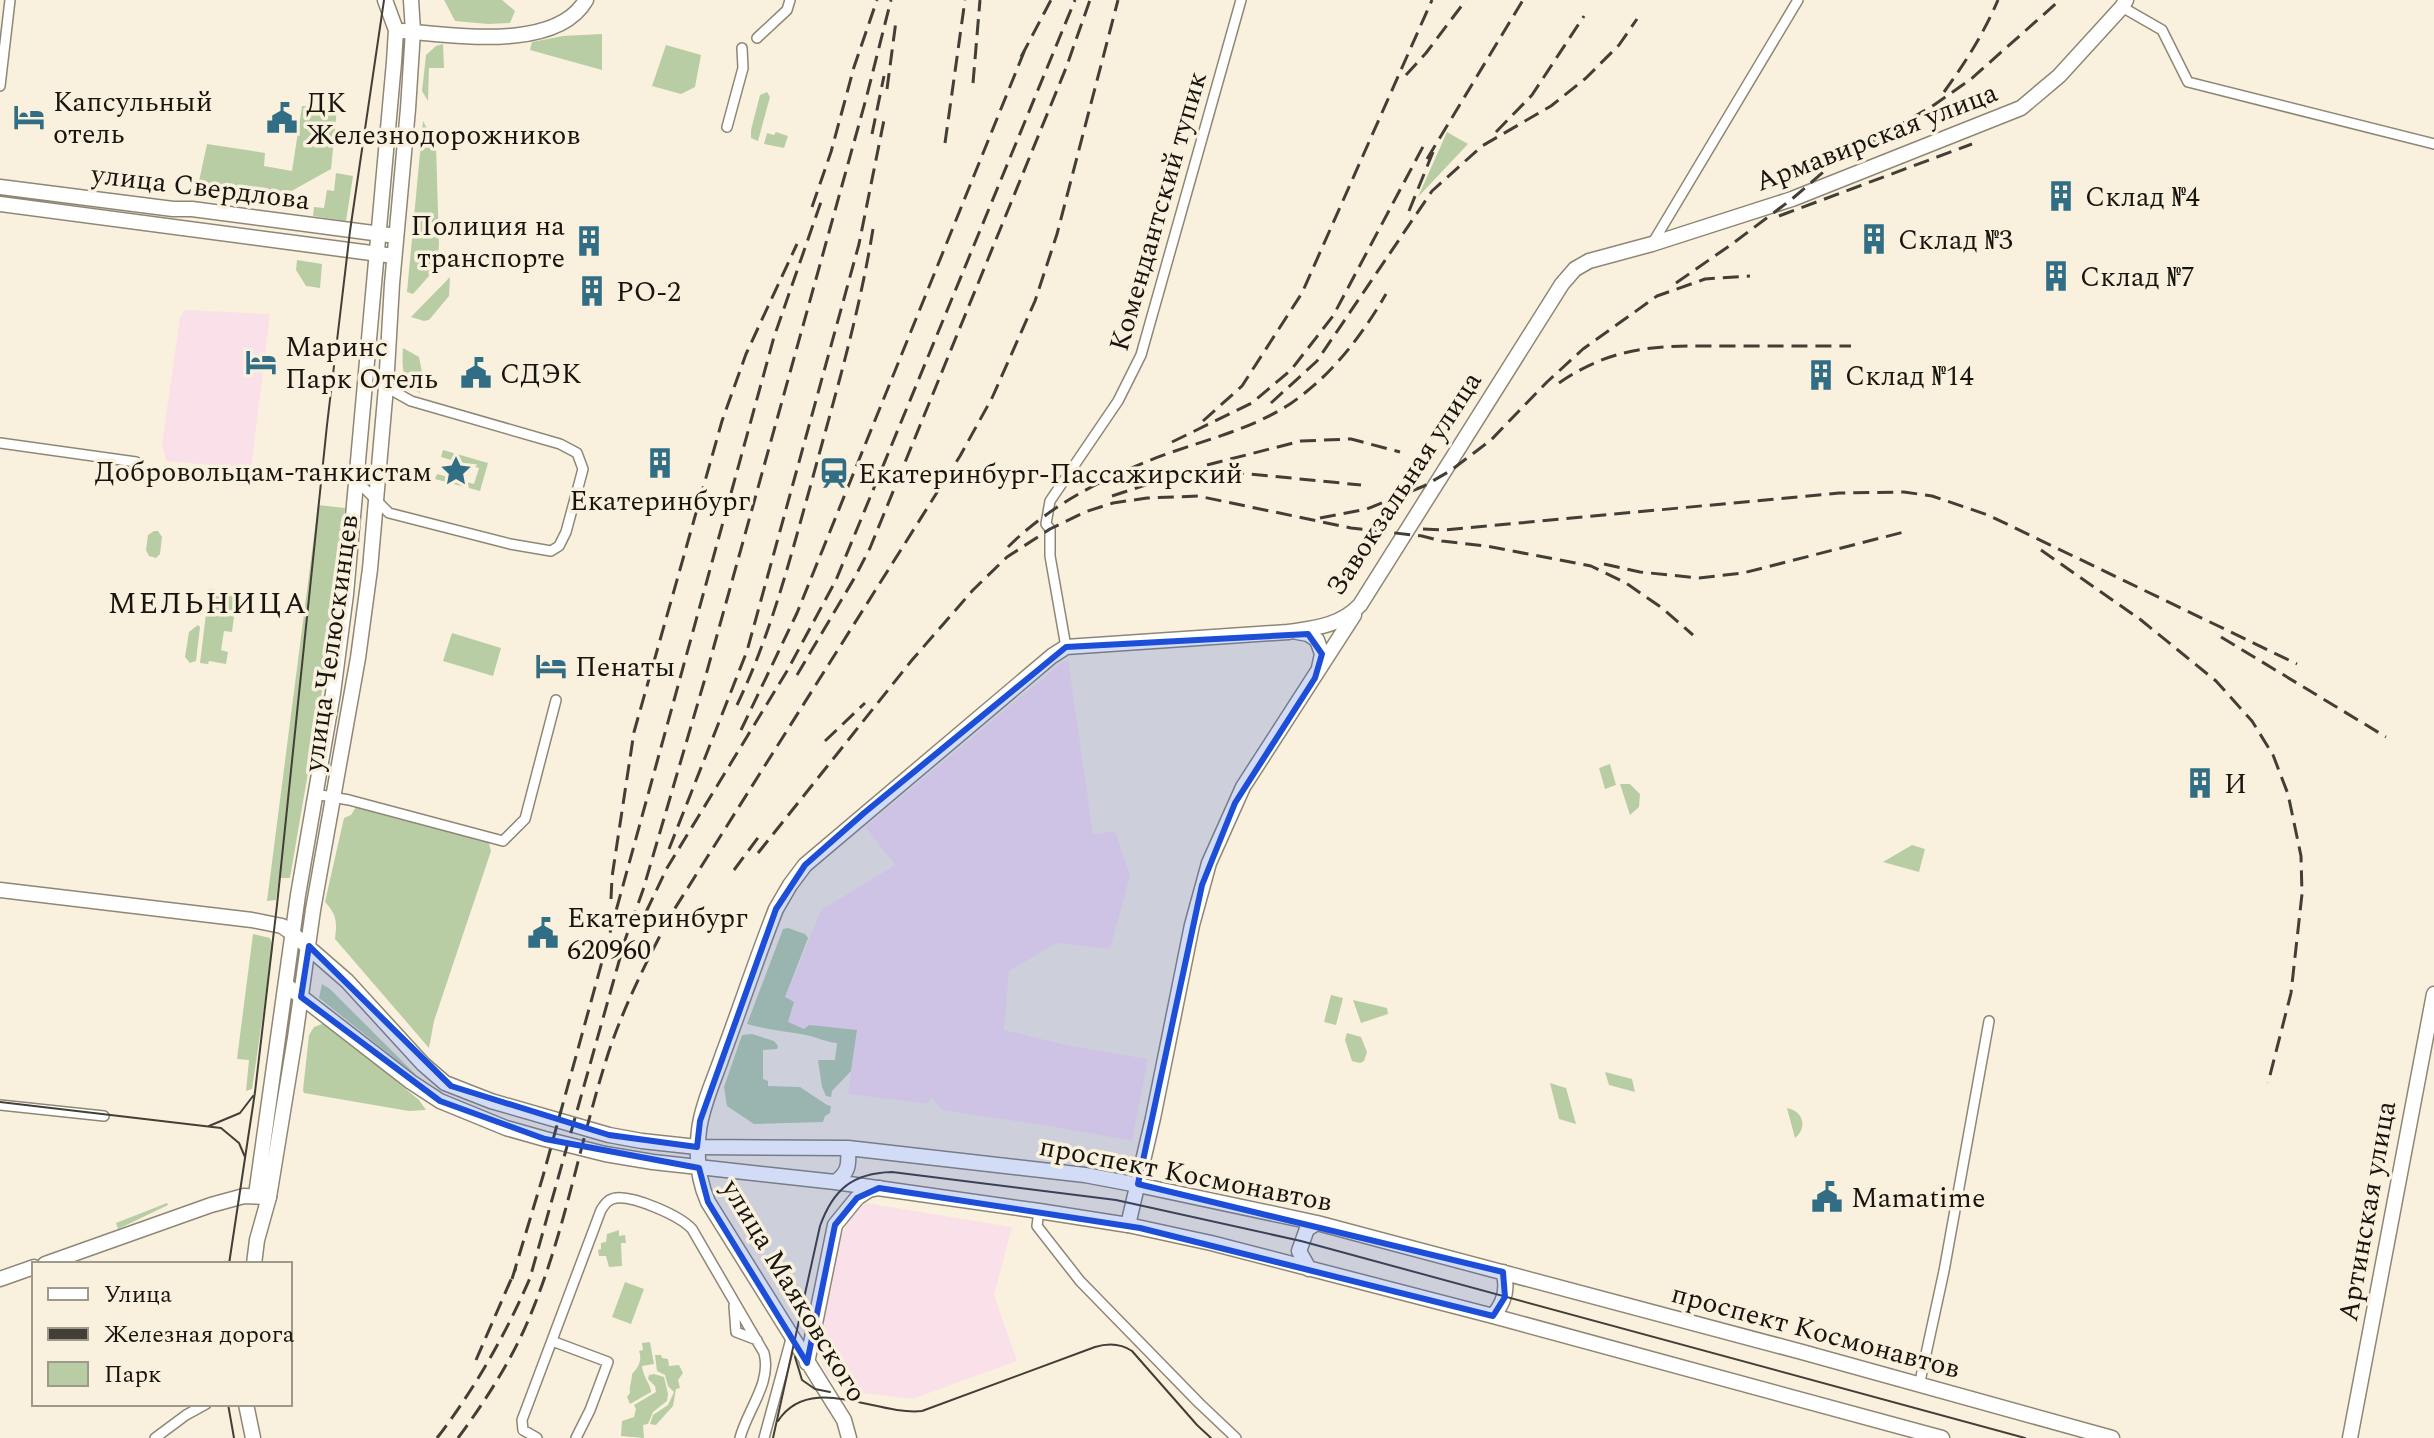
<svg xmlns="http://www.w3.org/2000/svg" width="2434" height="1438" viewBox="0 0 2434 1438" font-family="Spectral,serif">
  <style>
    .commercial { fill: #fae0e8 }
    .green { fill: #b9cda5 }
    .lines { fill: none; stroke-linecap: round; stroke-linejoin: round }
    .street-casing { stroke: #8e8775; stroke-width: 12 }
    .secondary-casing { stroke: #8e8775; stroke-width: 17 }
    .primary-casing { stroke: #8e8775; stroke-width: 17 }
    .street { stroke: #fff; stroke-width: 9 }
    .secondary { stroke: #fff; stroke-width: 14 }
    .primary { stroke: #fff; stroke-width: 14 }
    .tram { stroke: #433f37; stroke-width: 2 }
    .rail { stroke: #433f37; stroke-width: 3; stroke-dasharray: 16 8; stroke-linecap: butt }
    .marked { fill: #1d4ed8; fill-opacity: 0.2; stroke: #1d4ed8; stroke-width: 6; stroke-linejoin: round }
    .labels { text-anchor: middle; stroke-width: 7; stroke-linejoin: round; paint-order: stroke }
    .poi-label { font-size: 28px; fill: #18150f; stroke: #f9f1dd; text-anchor: start }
    .street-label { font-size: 28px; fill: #18150f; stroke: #f9f1dd }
    .neighbourhood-label { font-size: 30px; letter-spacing: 2px; fill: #18150f; stroke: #f9f1dd }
  </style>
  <rect width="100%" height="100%" fill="#f9f1dd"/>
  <path class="commercial" d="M185,310l85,4 -21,172 -38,-4 -1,-17 -44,-4 -4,-17 18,-126z
    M1068,660l25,174 22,-3 15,45 -20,73 -53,-6 -48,28 -5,59 67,16 77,13 -16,82 -77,-14 -113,-17 -11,-13 -3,7 -80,-10 9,-63 -53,-2 -16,-7 6,-19 -9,-5 36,-88 74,-45 -30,-38 196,-164z
    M866,1203l146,24 -18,68 23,66 -105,38 -63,-8 -21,-15 -13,-28 25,-109 12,-26z"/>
  <path class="green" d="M444,0h58l13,11 -5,12 -22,1 -33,-3z
    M602,34v36l-72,-20 2,-8 31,-6z
    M443,44l1,24h-15l-1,33 -6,-10 4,-36 10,-9z
    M666,45l35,10 -6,32 -14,7 -29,-8z
    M767,92l3,5 -12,44 -7,-3v-8l9,-35z
    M302,106l35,2 -6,61 -52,29 -81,-12 9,-42 58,9 -1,13 28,5z
    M423,121l13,25 3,98 -2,23 -24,27 -6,-2z
    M776,132l12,4 -4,12 -20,-4 3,-11 7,2z
    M1447,132l21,12 -50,53z
    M336,173l17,3 -7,45 -33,-5 1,-9 10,1 3,-18 7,1z
    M297,260l25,4 -2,24 -14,-2 -10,-16z
    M450,277l-1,19 -20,24 -5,1 -13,-4z
    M403,348l16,9 4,20 -3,16c-19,-8 -18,-28 -17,-45z
    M443,450l45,13 -8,28 -45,-12 2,-5 37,10 5,-16 -38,-11z
    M318,505l27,3 -14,130 -41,240h-11l-3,22 -9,1z
    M154,531h4l4,6 -2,17 -4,4 -7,-2 -3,-6 2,-15z
    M209,589l28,4 -5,39 -8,-1 -3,19 7,2 -2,12 -17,-3 -1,3 -8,-1z
    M198,625l2,2 -4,34 -6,2 -5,-6 4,-25z
    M452,633l49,15 -8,28 -50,-15z
    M1610,764l6,21 -11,4 -6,-21z
    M1620,784h10l10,10 -1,13 -9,8z
    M357,805c14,4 25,9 40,13l5,-2 86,24 3,11 -57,170 -5,27 -94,-109c2,-17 2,-24 -10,-37l19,-84 7,-3z
    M1912,845l13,4 -6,23 -36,-10z
    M788,928l17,6 3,4 -23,59 9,5 -6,20 16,7 5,-4 48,5 -6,41 -19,20 -1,6 -5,-1 -4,-9 -4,-27h17l2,-17c-13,-1 -19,-6 -31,-8 -20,-4 -39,-5 -59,-11l36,-95z
    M253,934l17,4 3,9 -21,142 -6,2 3,-31 -12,-1z
    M322,984l8,5 87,87 -98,-78z
    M1331,995l12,3 -7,27 -12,-3z
    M1353,1000l34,8 1,6 -27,9z
    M322,1024l9,3 88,73 7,10 -17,1 -105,-18 -1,-3 6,-55 5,-8z
    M1347,1033l14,4 6,15 -3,9 -4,2 -8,-2 -7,-21z
    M752,1034l22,7 4,5 -1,3 -14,1v29l5,2v5l32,1 27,18 4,1 -1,7 -5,3 -2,6 -69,2 -27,-18 -3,-19 18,-52z
    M1605,1072l27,7 3,13 -26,-7z
    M1550,1083l16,5 10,36 -17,-5z
    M1787,1108c16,3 21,19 8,30z
    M167,1203l1,2 -50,24 -2,-6z
    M619,1230v6l6,-1 1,8h-5l1,23 -13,1 -3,-11h-7l-1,-6 3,-1v-6l5,-1 1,-8z
    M625,1282l19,7 -13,35 -19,-7z
    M650,1342l4,22 -12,2c1,11 9,19 9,26l-21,12 -3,-7 3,-4c-1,-8 2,-11 2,-19 5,-5 11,-14 7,-23l4,-1 -1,-7z
    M655,1355h6l1,3 6,1 1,7 10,-1 4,8 -5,7 2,8 -4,1 -3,17 -17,19 -6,-1 3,-9 15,-10 6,-13 -6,-6 -3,-11 -8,-4z
    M654,1374l10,3 4,17 -1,7 -14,11 -5,12 -5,1 1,13 -23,-2 1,-15 12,-4 2,-8 -2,-4 22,-13 -1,-6 -7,-7 1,-4z"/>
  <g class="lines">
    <defs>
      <path id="street" d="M2122,7l40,23 26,52 246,62
        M757,38l30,-28 3,-10
        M0,86l10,-86
        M727,127l16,-59 -1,-20
        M1652,244l146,-244
        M0,443l136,19
        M357,481l32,32 121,31 41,7 8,-5 7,-14 17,-63 -6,-16 -17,-9 -149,-43 -25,-14
        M1066,647l-16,-91v-27l-4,-5 4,-23 68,-100 23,-46 100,-355
        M315,794l34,6 154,41 22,-22 31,-119
        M0,1105l104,11
        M1039,1211l-2,15 43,55 119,122 37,35
        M734,1306l2,26 21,8
        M552,1341l56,21 -18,48 -14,28
        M1919,1386l25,-115 45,-250
        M155,1438l31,-23 20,-11
        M537,1438l-14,-8 -1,-10 79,-210c4,-6 7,-11 15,-12 18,-2 63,17 76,31l72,124c8,30 -17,57 -24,85
        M764,1438l27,-99"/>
      <path id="secondary" d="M403,31c50,4 153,21 183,-31
        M0,187l173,22h19l204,27
        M0,204l394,52
        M1297,632l11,2 9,6 5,14 -3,14
        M0,890l252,30 30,6 11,8
        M1128,1225l25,-107 39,-193 17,-62 34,-76 111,-172
        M254,1264l3,-24 12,-43
        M807,1363l28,-138 22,-27 12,-8 10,-2
        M246,1404l7,34
        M849,1438l-5,-18 -136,-218c-10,-22 -12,-48 -9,-72 3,-25 16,-52 24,-76 18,-48 34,-97 53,-145l14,-24 15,-20 247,-209 14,-9 222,-15c27,-4 52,-6 72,-27l202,-321 13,-15 14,-8 63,-17 140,-45 229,-91 38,-32 63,-69 4,-7
        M2350,1438l84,-444"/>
      <path id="primary" d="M293,934l54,47 76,83 22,19 46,18 118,34 33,6 55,6 151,1 237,27 53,10 179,38 485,129 310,86
        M286,985l125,97 29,19 66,27 39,11 60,15 48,8 182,20 204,29 89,14 83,18 282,73 449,122
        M835,1182c14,-9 14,-18 13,-34
        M256,1195l42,-300 35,-202 13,-99 48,-532 2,-32 -11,-30
        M45,1264l166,-59 33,-9 25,1 26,-159 18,-128 45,-252 12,-89 16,-182 6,-103 16,-175 5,-78 -2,-31
        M1309,1269l-10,-18 8,-22 10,-6
        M0,1279l34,-12
        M1493,1316c11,-13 16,-27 10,-44"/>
    </defs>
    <use href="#street" class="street-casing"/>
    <use href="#secondary" class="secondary-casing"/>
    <use href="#primary" class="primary-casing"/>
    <use href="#street" class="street"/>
    <use href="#secondary" class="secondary"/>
    <use href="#primary" class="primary"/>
    <path class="tram" d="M0,1102l221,26 18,15 6,14
      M209,1126l31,-13 13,-17
      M229,1264l26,-172 22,-187 50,-480 23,-194 34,-231
      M795,1357l7,23 13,9 15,3
      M228,1404l6,34
      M778,1421c32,-49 98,-5 144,-10l173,-64c13,-4 25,-4 37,4l65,74 14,13
      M773,1438l47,-212c13,-36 32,-53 72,-54l224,28 185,41 724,197"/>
    <path class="rail" d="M1021,57l30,-57
      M1406,75l20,-22 40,-53
      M973,83l7,-83
      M887,89l9,-68
      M1944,92c21,-29 40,-59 54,-92
      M1496,132l36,-37 52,-79
      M872,134l12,-58
      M945,143l20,-143
      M1427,159l96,-159
      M812,207l19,-55 23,-85 23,-67
      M1409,211l24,-59
      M1779,216l193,-72
      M1676,283l56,-39 60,-45 37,-32 105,-62 37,-26 89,-79
      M1559,383c59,-41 108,-37 176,-37 39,0 77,0 116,0
      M1271,403l46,-42 115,-170 50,-45 69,-40 35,-28 33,-33 18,-26
      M1203,421l39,-35 60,-93 130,-293
      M1172,442l80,-39 39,-33 42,-54 93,-175
      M1207,465l94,-24 50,-2 49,13
      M1112,496l76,-25 22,-1 151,15
      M1320,518l47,-9 57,-23 26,-15 41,-31 56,-58 36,-33 74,-53 48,-17 45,-3
      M1423,529l22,1 394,-37 65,-1 28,4 56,19 309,149
      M1008,547c39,-39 88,-65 140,-86 47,-19 99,-29 142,-57 41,-28 71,-67 96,-110
      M2041,550l100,70 75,61 36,40 21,34 15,39 13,62 1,38 -11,99 -23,90
      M1604,564l36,8 59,6 44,-5 161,-41
      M2221,637l165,100
      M797,675l58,-98 15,-29 196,-480 24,-68
      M737,705c34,-71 53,-146 74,-221 23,-85 48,-168 62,-255
      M741,730l56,-117 229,-566
      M825,741l40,-38
      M669,849l78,-198 112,-407 25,-124
      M758,853l154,-193 61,-70 34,-33 43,-28 35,-17 28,-9 34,-5 51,-2 153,32 71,8 20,5 44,5 105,20 35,17 36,25 31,27
      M734,870l26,-35
      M611,899l1,-22 22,-145 88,-311 24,-67 51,-110
      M646,912l21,-44 120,-197 49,-91 239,-580
      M512,1279l31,-103 231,-839 48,-138
      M476,1360l40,-92
      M437,1438c37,-48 69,-104 93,-160l95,-338 18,-50 61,-208 162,-583 25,-99
      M458,1438c25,-34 48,-69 66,-108 40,-89 55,-187 85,-279 16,-47 39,-93 63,-138l288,-457 32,-58 43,-97 22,-67 61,-234"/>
  </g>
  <path class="marked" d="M1308,634l14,20 -7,24 -80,125 -33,82 -64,299 365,88 2,25 -12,19 -353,-88 -261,-40 -22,10 -22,27 -28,138 -99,-161 -9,-34 -154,-29 -105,-38 -139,-104 8,-51 142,140 158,49 88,12 3,-26 76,-212 29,-44 59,-52 202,-166z"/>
  <defs>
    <symbol id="hotel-bare" viewBox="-9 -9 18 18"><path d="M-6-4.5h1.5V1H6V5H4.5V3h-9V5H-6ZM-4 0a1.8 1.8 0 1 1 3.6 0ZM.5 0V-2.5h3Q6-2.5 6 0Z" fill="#316e85" stroke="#f9f1dd" stroke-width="2.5" paint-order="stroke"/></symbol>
    <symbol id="civic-bare" viewBox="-9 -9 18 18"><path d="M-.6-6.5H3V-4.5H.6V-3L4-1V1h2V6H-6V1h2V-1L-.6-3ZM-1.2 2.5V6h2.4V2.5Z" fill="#316e85" stroke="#f9f1dd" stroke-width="2.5" paint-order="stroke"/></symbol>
    <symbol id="building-bare" viewBox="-9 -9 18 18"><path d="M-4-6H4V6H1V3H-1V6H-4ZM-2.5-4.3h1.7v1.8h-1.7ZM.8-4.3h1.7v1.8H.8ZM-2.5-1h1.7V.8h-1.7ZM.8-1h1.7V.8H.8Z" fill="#316e85" stroke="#f9f1dd" stroke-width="2.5" paint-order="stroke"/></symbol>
    <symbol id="sight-bare" viewBox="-9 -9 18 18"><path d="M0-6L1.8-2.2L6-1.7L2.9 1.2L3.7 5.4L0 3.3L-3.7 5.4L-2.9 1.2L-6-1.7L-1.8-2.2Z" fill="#316e85" stroke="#f9f1dd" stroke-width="2.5" paint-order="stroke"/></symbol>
    <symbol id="station-bare" viewBox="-9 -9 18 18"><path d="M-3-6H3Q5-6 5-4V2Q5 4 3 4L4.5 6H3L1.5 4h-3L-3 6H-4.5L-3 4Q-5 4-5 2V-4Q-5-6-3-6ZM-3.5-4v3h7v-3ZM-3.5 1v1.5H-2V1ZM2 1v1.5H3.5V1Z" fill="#316e85" stroke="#f9f1dd" stroke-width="2.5" paint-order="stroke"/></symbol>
  </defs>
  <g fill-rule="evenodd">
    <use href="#hotel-bare" x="7" y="95" width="44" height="44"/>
    <use href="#civic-bare" x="260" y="96" width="44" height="44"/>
    <use href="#building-bare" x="2039" y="174" width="44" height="44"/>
    <use href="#building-bare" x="1852" y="217" width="44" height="44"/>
    <use href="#building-bare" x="567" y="219" width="44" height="44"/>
    <use href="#building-bare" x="2034" y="254" width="44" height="44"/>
    <use href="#building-bare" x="570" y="269" width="44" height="44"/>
    <use href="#hotel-bare" x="239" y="340" width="44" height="44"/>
    <use href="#civic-bare" x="454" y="351" width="44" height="44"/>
    <use href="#building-bare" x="1799" y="353" width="44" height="44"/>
    <use href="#building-bare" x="638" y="441" width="44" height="44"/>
    <use href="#sight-bare" x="434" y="449" width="44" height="44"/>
    <use href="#station-bare" x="812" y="451" width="44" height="44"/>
    <use href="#hotel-bare" x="529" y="644" width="44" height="44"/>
    <use href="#building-bare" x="2178" y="761" width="44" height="44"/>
    <use href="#civic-bare" x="521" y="911" width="44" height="44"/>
    <use href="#civic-bare" x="1805" y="1175" width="44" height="44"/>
  </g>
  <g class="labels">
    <g class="poi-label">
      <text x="53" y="111">Капсульный<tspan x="53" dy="32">отель</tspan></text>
      <text x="306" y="112">ДК<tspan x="306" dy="32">Железнодорожников</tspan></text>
      <text x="2085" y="206">Склад №4</text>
      <text x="565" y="235" text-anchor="end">Полиция на<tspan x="565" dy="32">транспорте</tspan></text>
      <text x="1898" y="249">Склад №3</text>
      <text x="2080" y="286">Склад №7</text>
      <text x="616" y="301">РО-2</text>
      <text x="285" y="356">Маринс<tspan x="285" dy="32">Парк Отель</tspan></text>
      <text x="500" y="383">СДЭК</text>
      <text x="1845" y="385">Склад №14</text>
      <text x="432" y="481" text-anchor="end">Добровольцам-танкистам</text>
      <text x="858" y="483">Екатеринбург-Пассажирский</text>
      <text x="660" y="510" text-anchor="middle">Екатеринбург</text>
      <text x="575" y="676">Пенаты</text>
      <text x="2224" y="793">И</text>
      <text x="567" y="927">Екатеринбург<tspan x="567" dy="32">620960</tspan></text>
      <text x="1851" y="1207">Mamatime</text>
    </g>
    <g class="street-label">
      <text transform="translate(1876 136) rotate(-21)" y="10">Армавирская улица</text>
      <text transform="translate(201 186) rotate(7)" y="10">улица Свердлова</text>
      <text transform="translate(1157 211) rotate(-74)" y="10">Комендантский тупик</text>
      <text transform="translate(1403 483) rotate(-57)" y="10">Завокзальная улица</text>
      <text transform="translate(330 643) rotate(-82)" y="10">улица Челюскинцев</text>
      <text transform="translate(1186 1173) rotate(11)" y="10">проспект Космонавтов</text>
      <text transform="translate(2366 1211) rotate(-80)" y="10">Артинская улица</text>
      <text transform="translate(795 1290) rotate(59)" y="10">улица Маяковского</text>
      <text transform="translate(1816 1330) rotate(15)" y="10">проспект Космонавтов</text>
    </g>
    <g class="neighbourhood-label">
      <text x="208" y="613">МЕЛЬНИЦА</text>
    </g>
  </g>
  <rect x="32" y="1262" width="260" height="144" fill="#f9f1dd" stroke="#9f998b" stroke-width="2"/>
  <rect x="48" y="1288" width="40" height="12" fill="#ffffff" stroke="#9f998b" stroke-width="2"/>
  <text x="104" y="1302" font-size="24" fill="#18150f">Улица</text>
  <rect x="48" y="1328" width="40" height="12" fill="#433f37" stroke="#9f998b" stroke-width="2"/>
  <text x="104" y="1342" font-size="24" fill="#18150f">Железная дорога</text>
  <rect x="48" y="1362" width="40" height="24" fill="#b9cda5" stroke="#9f998b" stroke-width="2"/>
  <text x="104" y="1382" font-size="24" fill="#18150f">Парк</text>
</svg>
